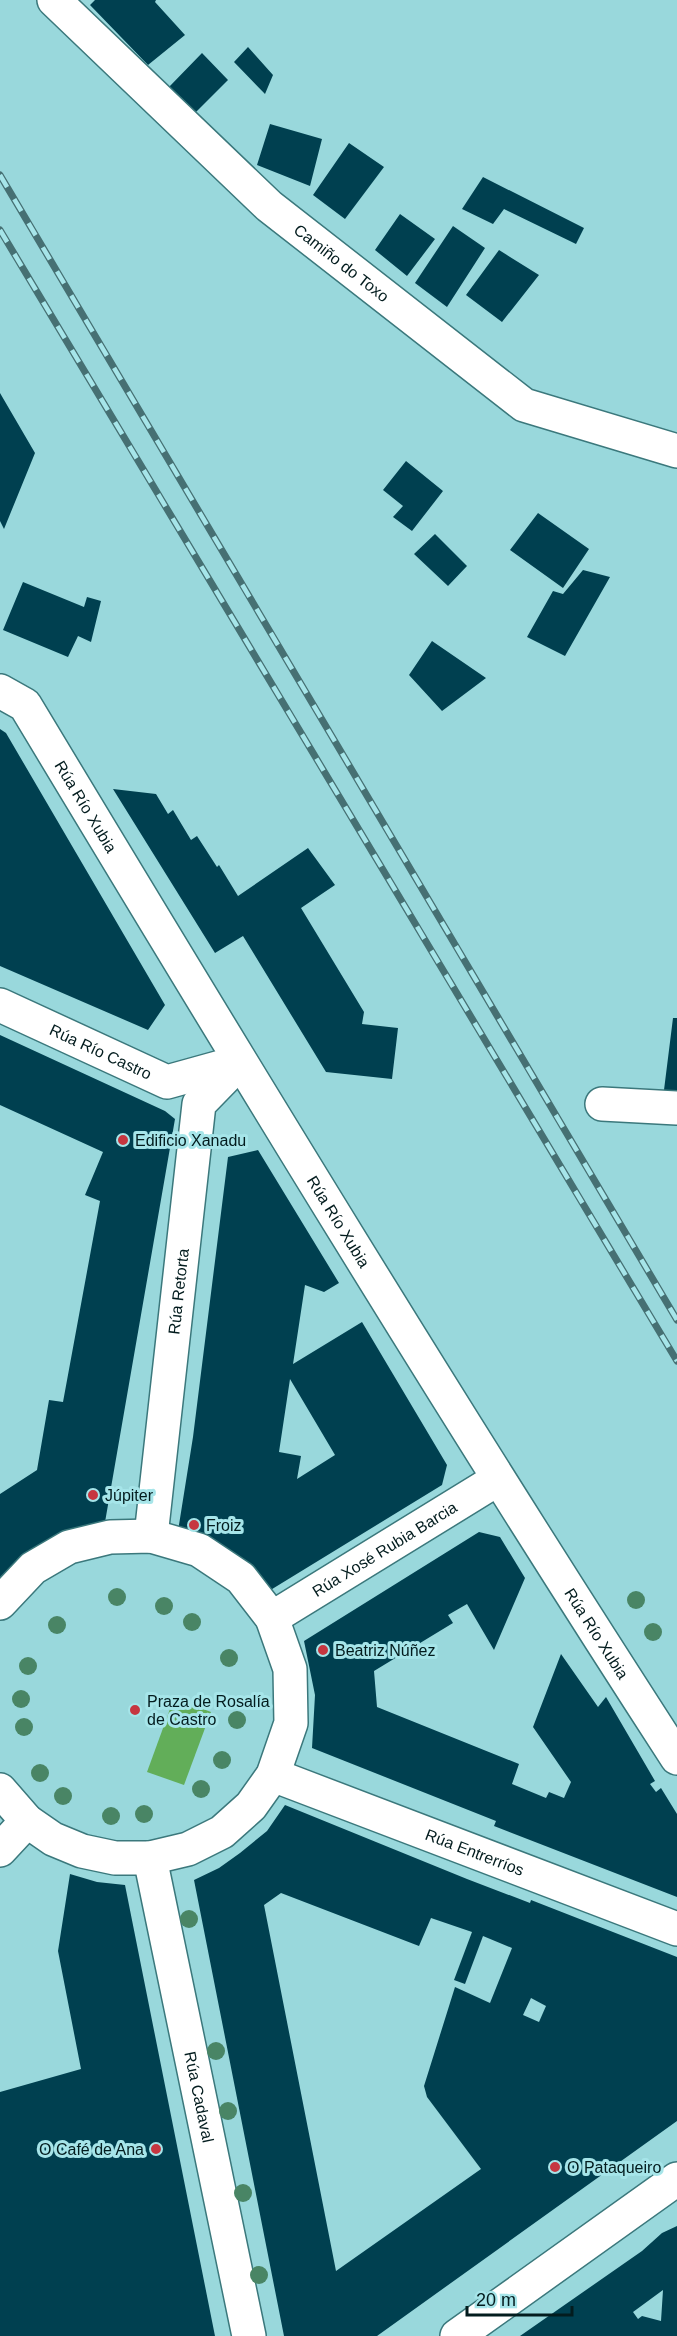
<svg xmlns="http://www.w3.org/2000/svg" width="677" height="2336" viewBox="0 0 677 2336" font-family="Arial,sans-serif">
  <style>
    .green { fill: #62ae59 }
    .building { fill: #004050; fill-rule: evenodd }
    .lines { fill: none; stroke-linecap: round; stroke-linejoin: round }
    .minor-casing { stroke: #3b787c; stroke-width: 36 }
    .minor { stroke: #fff; stroke-width: 33 }
    .rail-casing { stroke: #467073; stroke-width: 7 }
    .rail { stroke: #a6e5e9; stroke-width: 4.5; stroke-dasharray: 14; stroke-linecap: butt }
    .tree { fill: #498565 }
    .poi-dot { fill: #c63640; stroke: #a6e5e9; stroke-width: 2 }
    .labels { text-anchor: middle; stroke-width: 6; stroke-linejoin: round; paint-order: stroke }
    .street-label { font-size: 16px; fill: #031c1e; stroke: #a6e5e9 }
    .poi-label { font-size: 16px; fill: #031c1e; stroke: #a6e5e9; text-anchor: start }
  </style>
  <rect width="100%" height="100%" fill="#99d8dc"/>
  <path class="green" d="M174,1698l37,14 -27,73 -37,-13z"/>
  <path class="building" d="M95,0h61l-1,2 30,33 -37,30 -58,-60z
    M248,47l25,28 -8,19 -31,-32z
    M202,53l26,27 -34,34 -25,-27z
    M270,124l52,15 -12,47 -53,-21z
    M349,143l35,24 -39,52 -32,-24z
    M483,177l101,51 -8,16 -72,-35 -11,15 -31,-15z
    M400,214l35,25 -28,37 -32,-26z
    M453,226l32,22 -38,59 -32,-24z
    M499,250l40,25 -37,47 -36,-27z
    M0,393l35,60 -31,76 -4,-8z
    M406,461l37,30 -31,40 -19,-14 10,-11 -20,-16z
    M538,513l51,36 -26,39 -53,-38z
    M435,534l32,32 -19,20 -34,-32z
    M583,570l27,7 -45,79 -38,-19 26,-46 10,3z
    M23,582l61,25 3,-10 14,4 -10,41 -13,-6 -10,21 -65,-27z
    M432,641l54,37 -44,33 -33,-36z
    M0,729l6,4 159,272 -17,25 -148,-64z
    M113,789l43,5 12,20 5,-4 18,30 6,-4 20,31 2,-2 19,31 70,-48 27,37 -34,23 63,104 -2,12 36,4 -6,51 -66,-7 -83,-136 -28,17z
    M673,1018h4v81l-14,-1z
    M0,1035l165,76 10,8 -71,409 -104,56v-90l37,-24 12,-70 14,2 37,-201 -15,-6 18,-43 -103,-47z
    M258,1150l81,133 -15,9 -19,-7 -12,79 69,-42 85,143 -5,20 -178,109 -86,-63 15,-94 35,-280zM290,1379l45,76 -38,24 4,-23 -22,-4z
    M479,1532l21,5 25,41 -31,72 -27,-46 -19,11 5,8 -79,48 3,36 142,57 -7,20 34,14 3,-6 15,6 7,-16 -38,-55 28,-73 37,53 8,-10 49,84 -5,3 6,8 5,-4 16,26v83l-183,-71 2,-5 -184,-73 3,-53 -11,-54z
    M285,1805l182,74 63,24 1,-3 146,57v164l-300,215h-93l-90,-456 25,-12 21,-15 27,-22zM281,1893l138,53 12,-28 41,14 -18,48 11,4 18,-48 29,12 -22,55 -35,-16 -31,99 3,11 54,72 -145,102 -72,-366zM531,1998l15,8 -7,16 -16,-7z
    M70,1874l27,8 28,3 90,451h-215v-244l81,-23 -23,-118z
    M677,2226v110h-157l122,-85 20,-18zM663,2290l-2,31 -19,-5 -4,3 -5,-7z"/>
  <g class="lines">
    <defs>
      <g id="minor">
        <path id="s1" d="M54,0l215,206 255,199 153,46"/>
        <path id="s2" d="M0,691l25,14c213,354 427,706 652,1053"/>
        <path id="s3" d="M0,1005l167,77 72,-20"/>
        <path d="M602,1104l75,4"/>
        <path id="s4" d="M151,1536l48,-432 41,-42"/>
        <path d="M0,1603l33,-35 36,-21 41,-10 41,-1 48,14 42,28 31,40 18,51 1,54 -18,52 -22,31 -29,26 -34,17 -38,9h-35l-33,-7 -29,-12 -26,-18 -27,-31"/>
        <path id="s5" d="M272,1618l226,-139"/>
        <path id="s6" d="M273,1775l404,154"/>
        <path d="M0,1850l27,-29"/>
        <path id="s7" d="M150,1858l99,478"/>
        <path d="M457,2336l220,-157"/>
      </g>
    </defs>
    <use href="#minor" class="minor-casing"/>
    <use href="#minor" class="minor"/>
    <defs>
      <path id="rail" d="M0,175l677,1145
        M0,230l677,1131"/>
    </defs>
    <use href="#rail" class="rail-casing"/>
    <use href="#rail" class="rail"/>
  </g>
  <g class="tree">
    <circle cx="117" cy="1597" r="9"/>
    <circle cx="636" cy="1600" r="9"/>
    <circle cx="164" cy="1606" r="9"/>
    <circle cx="192" cy="1622" r="9"/>
    <circle cx="57" cy="1625" r="9"/>
    <circle cx="653" cy="1632" r="9"/>
    <circle cx="229" cy="1658" r="9"/>
    <circle cx="28" cy="1666" r="9"/>
    <circle cx="21" cy="1699" r="9"/>
    <circle cx="237" cy="1720" r="9"/>
    <circle cx="24" cy="1727" r="9"/>
    <circle cx="222" cy="1760" r="9"/>
    <circle cx="40" cy="1773" r="9"/>
    <circle cx="201" cy="1789" r="9"/>
    <circle cx="63" cy="1796" r="9"/>
    <circle cx="144" cy="1814" r="9"/>
    <circle cx="111" cy="1816" r="9"/>
    <circle cx="189" cy="1919" r="9"/>
    <circle cx="216" cy="2051" r="9"/>
    <circle cx="228" cy="2111" r="9"/>
    <circle cx="243" cy="2193" r="9"/>
    <circle cx="259" cy="2275" r="9"/>
  </g>
  <g class="poi-dot">
    <circle cx="123" cy="1140" r="6"/>
    <circle cx="93" cy="1495" r="6"/>
    <circle cx="194" cy="1525" r="6"/>
    <circle cx="323" cy="1650" r="6"/>
    <circle cx="135" cy="1710" r="6"/>
    <circle cx="156" cy="2149" r="6"/>
    <circle cx="555" cy="2167" r="6"/>
  </g>
  <g class="labels">
    <g class="street-label">
      <text dy="6" stroke="none"><textPath href="#s1" startOffset="390">Camiño do Toxo</textPath></text>
      <text dy="6" stroke="none"><textPath href="#s2" startOffset="147">Rúa Río Xubia</textPath></text>
      <text dy="6" stroke="none"><textPath href="#s3" startOffset="111">Rúa Río Castro</textPath></text>
      <text dy="6" stroke="none"><textPath href="#s2" startOffset="633">Rúa Río Xubia</textPath></text>
      <text dy="6" stroke="none"><textPath href="#s4" startOffset="246">Rúa Retorta</textPath></text>
      <text dy="6" stroke="none"><textPath href="#s5" startOffset="132">Rúa Xosé Rubia Barcia</textPath></text>
      <text dy="6" stroke="none"><textPath href="#s2" startOffset="1119">Rúa Río Xubia</textPath></text>
      <text dy="6" stroke="none"><textPath href="#s6" startOffset="216">Rúa Entrerríos</textPath></text>
      <text dy="6" stroke="none"><textPath href="#s7" startOffset="244">Rúa Cadaval</textPath></text>
    </g>
    <g class="poi-label">
      <text x="135" y="1146">Edificio Xanadu</text>
      <text x="105" y="1501">Júpiter</text>
      <text x="206" y="1531">Froiz</text>
      <text x="335" y="1656">Beatriz Núñez</text>
      <text x="147" y="1707">Praza de Rosalía<tspan x="147" dy="18">de Castro</tspan></text>
      <text x="144" y="2155" text-anchor="end">O Café de Ana</text>
      <text x="567" y="2173">O Pataqueiro</text>
    </g>
  </g>
  <path d="M467 2306v9h105v-9" fill="none" stroke="#031c1e" stroke-width="3"/>
  <text x="476" y="2306" font-size="18" fill="#031c1e" stroke="#a6e5e9" stroke-width="4.5" paint-order="stroke">20 m</text>
</svg>
